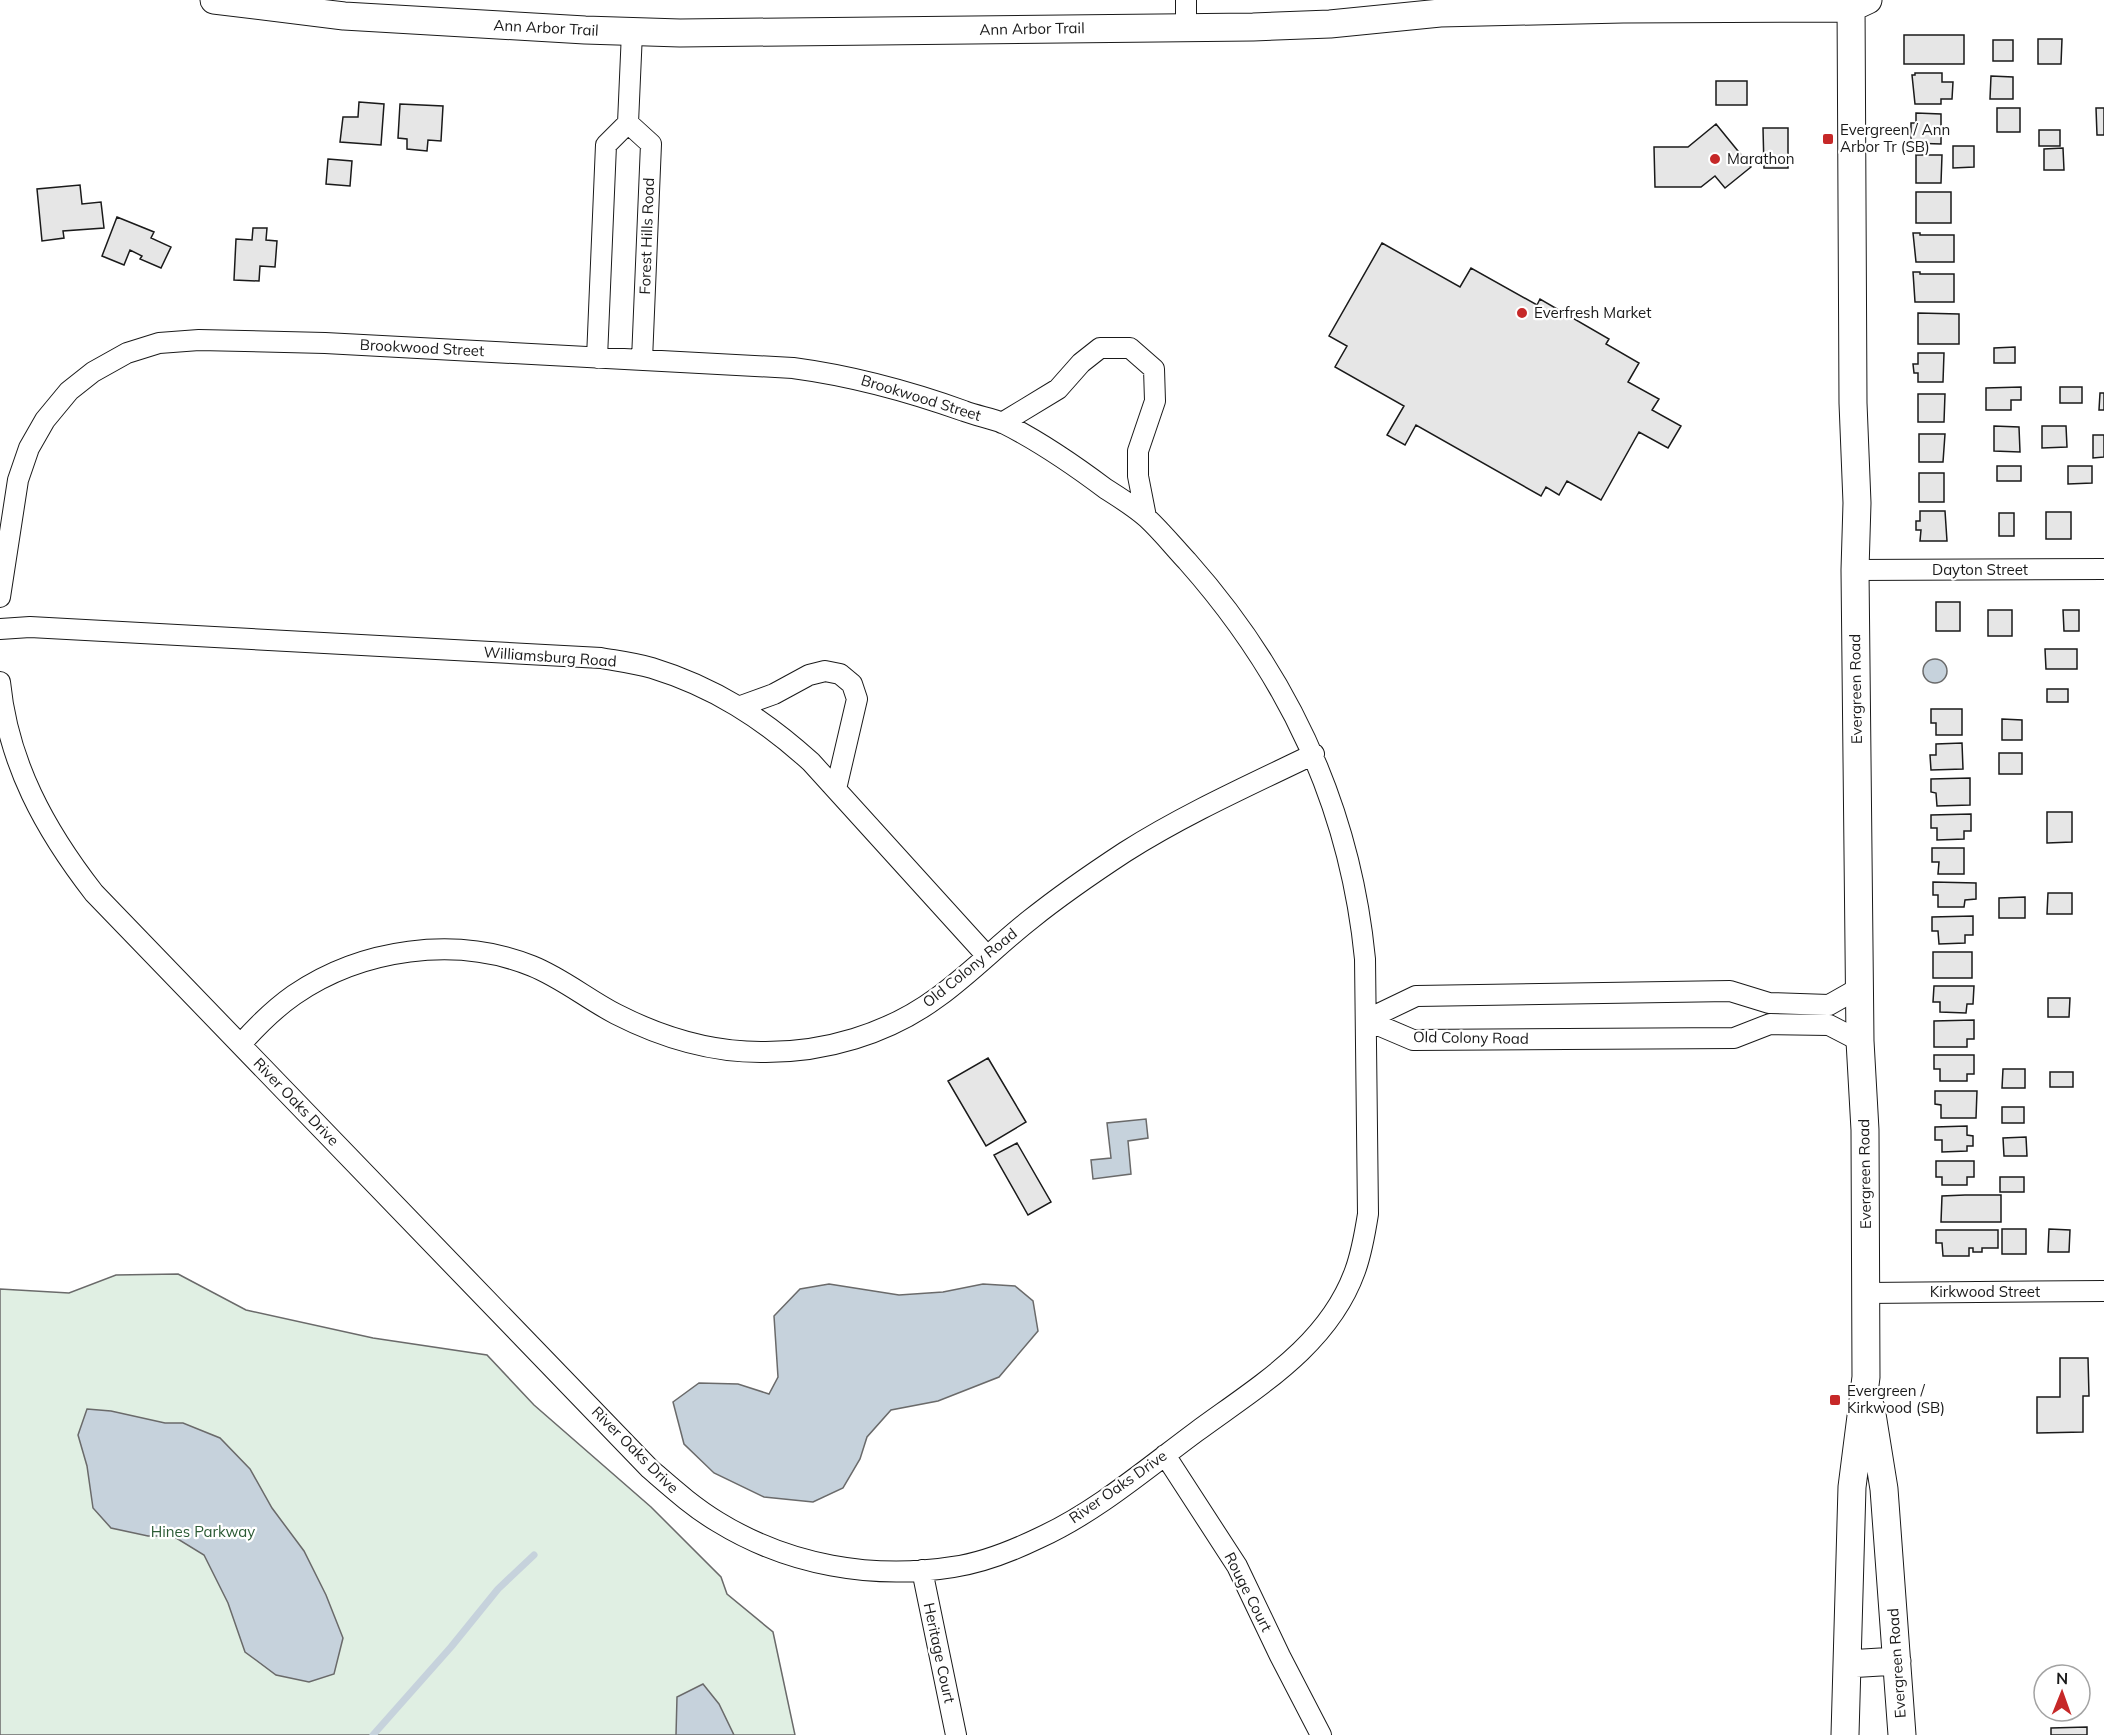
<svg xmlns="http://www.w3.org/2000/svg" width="2104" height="1735" viewBox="0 0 2104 1735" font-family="Mulish,sans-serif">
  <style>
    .green { fill: #e0efe3; stroke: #6a6a6a; stroke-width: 1.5 }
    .water { fill: #c6d2dc; stroke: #6a6a6a; stroke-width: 1.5 }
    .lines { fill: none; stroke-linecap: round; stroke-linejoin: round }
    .stream { stroke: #c6d2dc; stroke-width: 7 }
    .building { fill: #e6e6e6; stroke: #1a1a1a; stroke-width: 1.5 }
    .street-casing { stroke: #1a1a1a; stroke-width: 22 }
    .secondary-casing { stroke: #1a1a1a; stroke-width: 29 }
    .street { stroke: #fff; stroke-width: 20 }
    .secondary { stroke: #fff; stroke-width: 27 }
    .poi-dot { fill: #c62828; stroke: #fff; stroke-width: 2 }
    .labels { text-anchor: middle; stroke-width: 4.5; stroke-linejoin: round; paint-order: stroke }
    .street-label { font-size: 15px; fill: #1a1a1a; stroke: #fff }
    .poi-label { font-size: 15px; fill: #1a1a1a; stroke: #fff; text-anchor: start }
    .park-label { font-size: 15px; fill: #2b5a34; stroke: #fff }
  </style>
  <rect width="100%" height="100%" fill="#fff"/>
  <path class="green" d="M178,1274l68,36 127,28 114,17 47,50 117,102 70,70 6,17 46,38 22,103h-795v-446l69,4 47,-18z"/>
  <path class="water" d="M1923 671a12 12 0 1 1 24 0a12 12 0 1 1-24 0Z
    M1146,1119l2,19 -20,3 3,33 -38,5 -2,-19 20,-2 -4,-35z
    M829,1284l70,11 44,-3 40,-8 32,2 18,15 5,30 -39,46 -61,24 -47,9 -24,27 -7,22 -17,29 -30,14 -49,-5 -50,-24 -30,-29 -11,-42 26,-19 39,1 31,10 9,-17 -4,-61 26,-27z
    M87,1409l24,2 54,12h18l37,15 30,31 22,39 32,43 22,44 17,43 -9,36 -25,8 -33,-7 -31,-23 -17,-49 -24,-48 -31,-19h-25l-37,-8 -18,-20 -6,-42 -9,-31z
    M703,1684l16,20 15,31h-58l1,-38z"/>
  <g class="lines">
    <path class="stream" d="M373,1735l78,-88 47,-58 36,-34"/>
  </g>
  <path class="building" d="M1904,35h60v29h-60z
    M2038,39h24l-1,25h-23z
    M1993,40h20v21h-20z
    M1915,73h27v9h11l-1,17h-11v5h-26l-3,-29h3z
    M1991,76l22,1v22h-23z
    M1716,81h31v24h-31z
    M359,102l25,2 -3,41 -41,-3 3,-25h15z
    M400,104l43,2 -2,35 -13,-1 -1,11 -20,-2v-10l-9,-1z
    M1997,108h23v24h-23z
    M2096,108h8v27h-7z
    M1916,113l25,1v30l-30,-1v-20h5z
    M1716,124l35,43 -26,21 -10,-12 -14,11h-46l-1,-40h34z
    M1763,128h25v40h-24z
    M2039,130h21v16h-21z
    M1953,146h21v21l-21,1z
    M2063,148l1,22h-20v-21z
    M1916,155h26l-1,28h-25z
    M328,159l24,2 -2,25 -24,-2z
    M80,185l2,19 19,-2 3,26 -41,3 1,7 -22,3 -5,-52z
    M1916,192h35v31h-35z
    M117,217l37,15 -3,6 20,9 -10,21 -21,-9 2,-3 -12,-6 -6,15 -22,-9z
    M253,228h14l-1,12 11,1 -2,26 -15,-1 -1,15 -25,-1 2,-41 16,1z
    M1913,233h7v2h34v27h-38z
    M1382,243l78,44 11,-19 66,37 3,-6 69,40 -3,5 33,19 -11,19 31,17 -7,11 29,16 -13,22 -29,-16 -38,68 -34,-19 -8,14 -13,-8 -5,9 -125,-71 -11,20 -18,-10 17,-29 -69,-39 12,-21 -18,-10z
    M1913,272h7v2h34v28h-39z
    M1918,313l41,1v30h-41z
    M2015,347v16h-21v-15z
    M1918,353h26l-1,29h-25v-9h-4l-1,-9h5z
    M2021,387v13h-10v10h-25v-22z
    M2060,387h22v16h-22z
    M2100,393h4v17h-5z
    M1918,394h27l-1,28h-26z
    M1994,426l25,1 1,25 -26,-1z
    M2042,426h24l1,21 -25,1z
    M1919,434h26l-2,28h-24z
    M2093,435h11v22l-11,1z
    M1997,466h24v15h-24z
    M2068,466h24v17l-24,1z
    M1919,473h25v29h-25z
    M1920,511h25l2,30h-27l1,-11h-5v-9h4z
    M2046,512h25v27h-25z
    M1999,513h15v23h-15z
    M1936,602h24v29h-24z
    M1988,610h24v26h-24z
    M2063,610h16v21h-15z
    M2045,649h32v20h-31z
    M2047,689h21v13h-21z
    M1931,709h31v26h-26v-12h-5z
    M2002,719l20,1v20h-20z
    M1962,743l1,26 -32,1 -1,-15h6v-11z
    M1999,753h23v21h-23z
    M1970,778v27l-33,1 -1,-13 -5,-1v-13z
    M2047,812h25v30l-25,1z
    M1971,814v17h-7v8l-27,1v-12h-6v-13z
    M1932,848h32v26h-26l1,-12h-7z
    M1933,882l43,1v16l-11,1 -1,7h-26v-12h-5z
    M2048,893h24v21h-25z
    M2025,897v21h-26v-20z
    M1973,916v19h-8v8l-26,1 -1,-13h-6v-14z
    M1933,952h39v26h-39z
    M1934,986h40l-1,18h-6l-1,9 -26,-1v-10h-7z
    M2048,998h22l-1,19h-21z
    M1974,1020v19h-7v8h-33v-26z
    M1934,1055h40v19h-7v7h-27v-12h-6z
    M988,1058l38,64 -40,24 -38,-65z
    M2003,1069h22v19h-23z
    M2050,1072h23v15h-23z
    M1935,1091h42l-1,27h-35v-13l-6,-1z
    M2002,1107h22v16h-22z
    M1967,1126v9l6,1v10h-6v5l-25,1v-12h-7v-13z
    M2026,1137l1,19h-23l-1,-18z
    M1017,1143l34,59 -23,13 -34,-60z
    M1936,1161h38v16h-7v8h-25v-8h-6z
    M2000,1177h24v15h-24z
    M1965,1195h36v27h-60l1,-26z
    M2002,1229h24v25h-24z
    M2049,1229l21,1 -1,22h-21z
    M1936,1230h62v18h-16v4h-9v-4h-4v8h-26l-1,-13h-6z
    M2060,1358h28l1,38h-6v36l-46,1v-36h23z
    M2087,1727v8h-36v-7z"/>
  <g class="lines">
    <defs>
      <path id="street" d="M1186,0v28
        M628,123l23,21 -9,216
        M597,358l9,-213 22,-22 4,-91
        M1002,423l56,-34 23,-26 19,-15h30l24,21 1,32 -17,50v25l8,41
        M1855,570l249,-1
        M0,597l18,-117 11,-32 16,-28 24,-29 24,-19 34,-19 32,-10 40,-3 126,3 468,25c60,8 115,23 171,43 13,5 27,7 39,12 36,18 71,42 103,66 14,9 29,18 41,29 14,13 27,29 40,43 102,115 163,245 178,398l3,255c-3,19 -6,38 -13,57 -27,75 -98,116 -159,161 -50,37 -100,80 -157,106 -27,13 -57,25 -86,29 -81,13 -165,-2 -235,-45 -25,-15 -46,-34 -68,-53l-556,-576c-49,-63 -86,-130 -94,-211
        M0,629l30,-2 571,31c17,3 34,5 51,10 62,19 110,50 159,94l176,194
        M741,706l33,-12 35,-19 16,-4 15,3 12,10 5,15 -21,90
        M1859,988l-30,17 -60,-2 -39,-12 -314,5 -50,24 47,20 321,-2 36,-14 59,1 31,16
        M241,1044c16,-18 33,-35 53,-49 67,-46 161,-60 238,-29 30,12 55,33 84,48 45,23 94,38 145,38 63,1 127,-18 177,-55 33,-24 61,-53 93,-78 30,-24 62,-46 94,-67 60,-38 125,-67 189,-98
        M1866,1293l238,-2
        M1165,1455l72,111 43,90 41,79
        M922,1570l34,165"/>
      <path id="secondary" d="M214,0l130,16 241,14 95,3 573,-6 77,-3 110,-11 183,-4 228,-1 17,-8
        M1871,1408l13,81 18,246
        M1847,1664l50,-3
        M1845,1735l7,-248 14,-110 -1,-247 -5,-89 -5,-471 2,-67 -4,-100 -2,-403"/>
    </defs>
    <use href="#street" class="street-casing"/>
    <use href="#secondary" class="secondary-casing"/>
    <use href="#street" class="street"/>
    <use href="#secondary" class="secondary"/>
  </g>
  <g class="poi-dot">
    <rect x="1822" y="133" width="12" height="12" rx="3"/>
    <circle cx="1715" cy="159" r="6"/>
    <circle cx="1522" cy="313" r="6"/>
    <rect x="1829" y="1394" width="12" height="12" rx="3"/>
  </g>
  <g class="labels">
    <g class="street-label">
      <text transform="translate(546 28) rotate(3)" y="5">Ann Arbor Trail</text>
      <text transform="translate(1032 29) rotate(-1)" y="5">Ann Arbor Trail</text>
      <text transform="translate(647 236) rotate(-88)" y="5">Forest Hills Road</text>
      <text transform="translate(422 348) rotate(3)" y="5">Brookwood Street</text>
      <text transform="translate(921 398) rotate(17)" y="5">Brookwood Street</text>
      <text x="1980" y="575">Dayton Street</text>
      <text transform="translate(550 657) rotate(4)" y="5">Williamsburg Road</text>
      <text transform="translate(1856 689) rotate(-91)" y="5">Evergreen Road</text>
      <text transform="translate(970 968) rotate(-39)" y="5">Old Colony Road</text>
      <text transform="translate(1471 1038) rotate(1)" y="5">Old Colony Road</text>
      <text transform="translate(296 1102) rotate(46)" y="5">River Oaks Drive</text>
      <text transform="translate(1865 1174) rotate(-91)" y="5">Evergreen Road</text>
      <text x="1985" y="1297">Kirkwood Street</text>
      <text transform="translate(635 1450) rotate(45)" y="5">River Oaks Drive</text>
      <text transform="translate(1118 1487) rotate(-35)" y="5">River Oaks Drive</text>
      <text transform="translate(1248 1592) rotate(63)" y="5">Rouge Court</text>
      <text transform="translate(939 1653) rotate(78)" y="5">Heritage Court</text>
      <text transform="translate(1897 1663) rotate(-94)" y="5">Evergreen Road</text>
    </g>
    <g class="poi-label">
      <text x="1840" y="135">Evergreen / Ann<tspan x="1840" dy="17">Arbor Tr (SB)</tspan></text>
      <text x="1727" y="164">Marathon</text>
      <text x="1534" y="318">Everfresh Market</text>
      <text x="1847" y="1396">Evergreen /<tspan x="1847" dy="17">Kirkwood (SB)</tspan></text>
    </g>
    <g class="park-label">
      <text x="203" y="1537">Hines Parkway</text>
    </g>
  </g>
  <g transform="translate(2062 1693) rotate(1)"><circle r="28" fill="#ffffff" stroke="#a3a3a3" stroke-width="1.5"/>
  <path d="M0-4.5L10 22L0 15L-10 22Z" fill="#c62828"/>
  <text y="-9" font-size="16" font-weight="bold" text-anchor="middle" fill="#1a1a1a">N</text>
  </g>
</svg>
